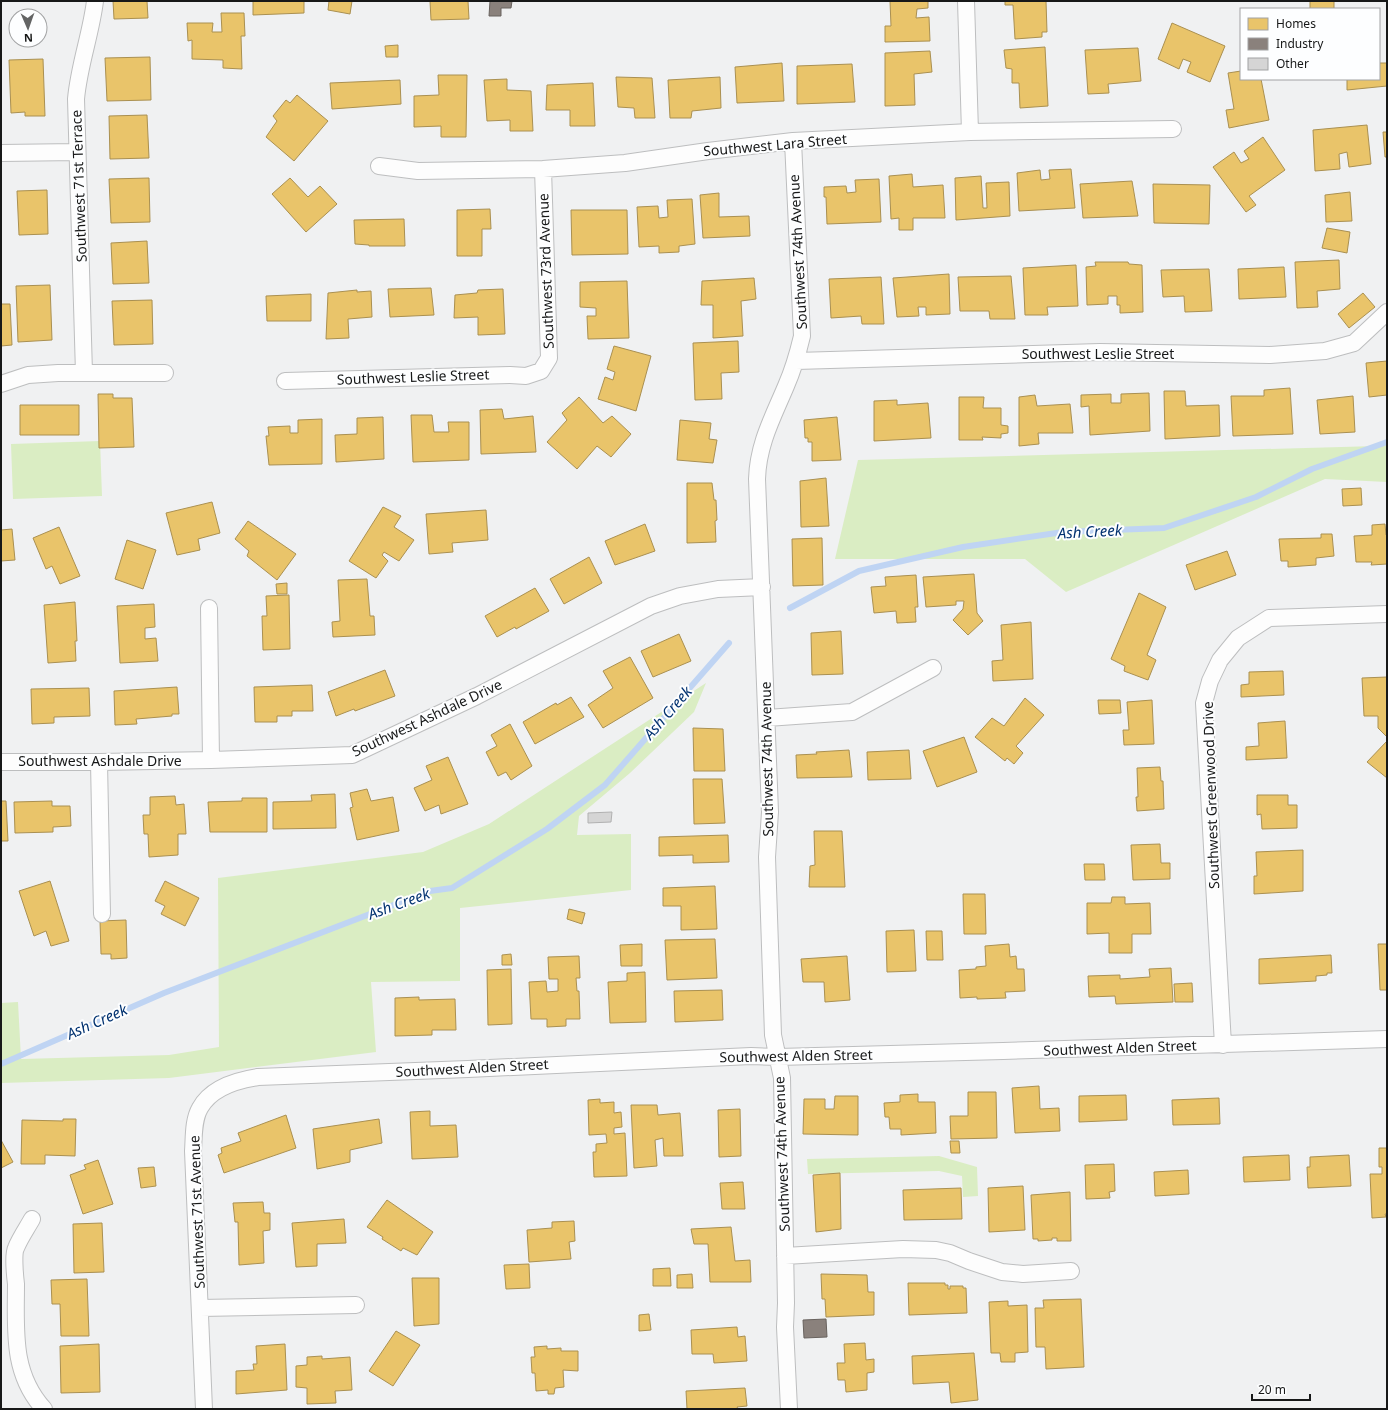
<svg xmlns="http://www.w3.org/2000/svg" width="1388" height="1410" viewBox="0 0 1388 1410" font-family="'Noto Sans',sans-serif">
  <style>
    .green { fill: #daedc3 }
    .homes { fill: #e9c46a; stroke: #aa9051 }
    .industry { fill: #8a817c; stroke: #68625e }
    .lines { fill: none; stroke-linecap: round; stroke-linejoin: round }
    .stream { stroke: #bfd4f3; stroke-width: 6 }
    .building { fill: #d5d5d5; stroke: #b1b1b1 }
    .street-casing { stroke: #bdbebf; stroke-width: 18 }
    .street { stroke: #fdfdfd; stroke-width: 16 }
    .labels { text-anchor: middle; stroke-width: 4; stroke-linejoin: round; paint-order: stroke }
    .street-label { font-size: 14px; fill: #171818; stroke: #fdfeff }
    .water-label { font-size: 15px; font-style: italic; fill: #023270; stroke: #fdfeff }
  </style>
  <rect width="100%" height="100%" fill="#f0f1f2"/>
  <path class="green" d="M1387,440v42l-62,-3 -259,113 -41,-33h-190l23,-99 519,-14z
    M100,441l2,55 -89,3 -2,-55z
    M706,683l-12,29 -64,61 -51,43 -2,19 54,-1v56l-171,18v73l-89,1 5,70 -207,26 -168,5v-80l17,-1 3,57 148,-4 50,-8 -1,-169 205,-26 66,-28z
    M939,1156l38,11 1,29 -15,1 -1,-21 -23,-5 -131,3 -1,-15z"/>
  <path class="homes" d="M113,1h34l1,17 -34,1z
    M253,1h51v12l-51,2z
    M329,1h23l-2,13 -22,-4z
    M430,1h38l1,18 -38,1z
    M890,1h38v7l-11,1 -1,9 13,-1 1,24 -45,1v-16h6z
    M1005,1h41l1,31h-5v5l-27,2 -2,-34h-8z
    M1310,1h24v8h-24z
    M221,13h23l1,23h-4l1,33 -19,-1v-8l-31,-1v-19l-4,1 -1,-18h26l-1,9h10z
    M1172,23l53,23 -15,36 -23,-10 4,-10 -8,-3 -4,10 -21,-10z
    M398,45v12h-12l-1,-11z
    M1045,47l3,59 -28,2 -1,-25h-7v-14l-6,-1 -2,-18z
    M1138,48l3,33 -33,3 1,9 -21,1 -3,-44z
    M930,51l2,21 -18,2 1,31 -30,1v-53z
    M150,57l1,43 -44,1 -2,-43z
    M43,59l2,57h-20v-4l-14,1 -2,-53z
    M782,63l2,38 -47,2 -2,-36z
    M1379,63h8v23l-40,4v-11h32z
    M852,64l3,38 -58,2v-38z
    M1241,71v8h20l8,41 -40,8 -3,-18 8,-1 -6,-36z
    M438,75h29l-1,62h-25v-11l-27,1v-31l25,-1z
    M616,77l36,1 3,40h-20l-1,-10 -16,-1z
    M720,77l1,31 -29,3 -1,7h-21l-2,-38z
    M507,79v11l24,1 2,40h-23v-11l-23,1 -3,-41z
    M400,80l1,24 -69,5 -2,-26z
    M593,83l2,43h-25v-16h-24l1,-25z
    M297,95l31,26 -34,40 -28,-24 11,-16 -4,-5 13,-16 4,3z
    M147,115l2,43 -39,1 -1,-43z
    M1367,125l4,39 -22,3 -2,-15 -8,2 1,15 -25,2 -2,-41z
    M1383,132h4v25h-2z
    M1263,137l22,33 -36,26 7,9 -10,7 -33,-45 21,-15 7,11 8,-4 -5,-8z
    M1071,169l4,39 -56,3 -2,-38 23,-3 1,10 9,-1 -1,-9z
    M912,174l1,13 30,-2 2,33h-32v12h-14v-12l-8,1 -2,-43z
    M981,176l2,32h4l-1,-25 23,-1 1,34 -54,4 -1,-42z
    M149,178l1,44 -39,1 -2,-44z
    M290,178l18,19 12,-11 17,18 -31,28 -34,-38z
    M879,179l2,43 -54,2 -1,-27h-2v-10l22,-1 1,7 9,-1 -1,-12z
    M1132,181l6,35 -55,2 -3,-34z
    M1153,184l57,1 -1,39 -55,-1z
    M47,190l1,44 -29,1 -2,-44z
    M1350,192l2,29 -26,1 -1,-27z
    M719,193v24l30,-1 1,20 -47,2 -3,-43z
    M692,199l3,45 -16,2v6l-20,1v-7l-20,1 -2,-40 21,-1 1,12 9,-1 -1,-17z
    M490,209l1,20h-9v27h-25v-46z
    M571,210h56l1,44 -56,1z
    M404,219l1,27h-36v-1l-14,-1 -1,-24z
    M1327,228l23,4 -3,21 -25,-5z
    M147,241l2,42 -36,1 -2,-41z
    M1339,260l1,29 -23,2 1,16 -21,1 -2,-46z
    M1095,262h33l1,2 13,1 1,47 -23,1v-8h-3v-9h-9v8l-21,1 -1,-38 10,-1z
    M1076,265l2,41 -31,1 1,8h-23l-2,-47z
    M1284,267l2,30 -47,2 -1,-30z
    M1209,269l3,42 -27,1 -1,-16 -21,1 -2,-27z
    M949,274l1,40 -24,1v-8h-8l1,9 -22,1 -4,-39z
    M1011,276l4,43h-25l-1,-8h-29l-2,-34z
    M881,277l3,47h-22l-1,-8 -30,2 -2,-39z
    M754,278l2,21 -15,2 2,35 -30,2v-33h-12l1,-24z
    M627,281l2,57 -41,1 -1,-23h9v-8l-16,-1v-25z
    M50,285l2,55 -34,2 -2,-56z
    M431,288l3,27 -44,2 -2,-28z
    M503,289l2,45 -27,1v-18l-24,1 1,-23 22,-2 1,-3z
    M357,290v2l14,-1 1,26 -24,2 1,19 -23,1 2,-46z
    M1363,293l12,14 -26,21 -11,-14z
    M311,294v27h-44l-1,-25z
    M152,300l1,44 -39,1 -2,-44z
    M1,304h9l2,41 -11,1z
    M738,341l1,31 -18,1 1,26 -27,1 -2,-57z
    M614,346l37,10 -15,55 -38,-12 7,-22 8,3 2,-8 -8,-3z
    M1387,361v34l-18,2 -3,-34z
    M1290,388l3,46 -60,2 -2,-40h33v-6z
    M1164,391h21l1,15 33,-1 1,31 -55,3z
    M1149,393l1,38 -60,4 -1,-29 -8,1v-12l30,-1v9h10v-9z
    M98,394h15v4h19l2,49 -35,1z
    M1035,395l2,11 33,-2 3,29h-35l1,11 -20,2v-49z
    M1353,396l2,36 -35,2 -3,-34z
    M579,397l24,26 9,-7 19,18 -20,23 -14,-11 -20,23 -30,-27 20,-22 -5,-7z
    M959,397h25l-1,11h18v17l7,1v7l-7,1v4l-19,-1 1,3h-24z
    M897,400v5l31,-2 3,35 -57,3v-40z
    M20,405h59v30h-59z
    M502,409l2,10 29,-3 3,36 -55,2 -1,-44z
    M411,415h21l2,17h15l-1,-10h21v38l-56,2z
    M383,417l1,42 -48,3 -1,-27 22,-1v-16z
    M837,417l4,43 -29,1v-19h-4v-4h-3l-1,-18z
    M322,419v45l-53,1 -3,-29h3l-1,-9 22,-1v7h8v-13z
    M680,420l31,3 -2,16 8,1 -4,23 -36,-3z
    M826,478l3,48 -28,1 -1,-46z
    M687,483h25l2,17h2l1,20 -2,1 1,21 -29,1z
    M1361,488l1,17 -19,1 -1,-17z
    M212,502l8,31 -22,6 2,11 -23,5 -11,-42z
    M383,507l18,9 -7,11 20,13 -15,21 -15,-9 -2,3 6,6 -12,17 -27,-17z
    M486,510l2,30 -36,3 1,9 -24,2 -3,-40z
    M248,521l48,33 -19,26 -30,-24 2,-5 -14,-12z
    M645,524l10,27 -40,14 -10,-24z
    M1385,524l1,11h1v29l-16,1 1,-3h-16l-2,-26 18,-1v-10z
    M59,527l21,49 -20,8 -8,-18 -6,3 -13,-31z
    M12,529l3,31 -14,1v-31z
    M1321,534h11l2,22 -18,2v7l-28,2v-6h-7l-2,-22 42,-1z
    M822,538l1,47 -30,1 -1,-47z
    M127,540l29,10 -13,39 -28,-10z
    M1227,551l9,24 -41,15 -9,-25z
    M589,557l13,26 -38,21 -14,-25z
    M974,574l3,39 6,8 -15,14 -15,-15 10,-11 1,-8h-8v4l-30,2 -3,-30z
    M916,575l2,32h-3l1,15 -19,1 -1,-12 -22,2 -3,-26 15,-1 -1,-9z
    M367,579l3,37h4l1,19 -42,2 -1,-15 8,-1 -2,-41z
    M287,583v11h-10l-1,-10z
    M535,588l14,23 -33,18 -1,-2 -18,10 -12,-21z
    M1139,593l27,14 -19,48 9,5 -8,20 -24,-9 1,-5 -14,-7z
    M289,595l1,54 -27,1 -1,-34h5l-1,-20z
    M75,602l2,39h-2l1,20 -28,2 -4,-58z
    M154,604l1,23 -10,1v11l11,-1 2,23 -38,2 -3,-57z
    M1031,622l2,57 -40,2 -1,-20 11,-1 -2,-35z
    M841,631l2,43 -31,1 -1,-42z
    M679,634l12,27 -38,16 -12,-26z
    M630,657l23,41 -50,30 -15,-23 25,-17 -10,-17z
    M385,670l10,26 -40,15 -1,-2 -18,7 -8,-24z
    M1283,671l1,24 -43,2v-12l8,-1v-12z
    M1387,677v60l-9,-9v-12h-14l-2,-38z
    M312,685l1,26h-21v5h-15v6h-22l-1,-35z
    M177,687l2,27h-7v2l-36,3 1,5 -22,1 -1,-34z
    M89,688l1,28 -36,1v6l-22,1 -1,-35z
    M571,697l13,20 -49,27 -12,-22 33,-19 1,2z
    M1025,698l19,17 -28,31 7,7 -9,11 -7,-6 -2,3 -30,-24 17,-19 12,8z
    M1098,700h22l1,13 -22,1z
    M1152,700l2,44 -30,1 -1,-15h6l-2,-28z
    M1285,721l2,37 -41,2v-13l13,-1 -1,-23z
    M510,724l22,42 -21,14 -5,-8 -8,4 -12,-24 11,-6 -6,-11z
    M693,728l30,1 2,42h-31z
    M964,737l13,35 -40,15 -14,-36z
    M1387,741v37l-20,-16z
    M849,750l3,27 -55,1 -1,-23 21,-1 -1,-2z
    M909,750l2,29 -43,1 -1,-28z
    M448,757l20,47 -27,10 -2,-9 -14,6 -11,-23 18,-8 -6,-14z
    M1160,767l1,14h2l1,28 -27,2 -1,-14h2l-1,-29z
    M693,779h29l3,44 -31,1z
    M367,789l4,12 22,-4 6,34 -42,9 -7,-32 3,-1 -3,-14z
    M335,794l1,34 -63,1v-27l39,-1 -1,-6z
    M1257,795h31v10h9v23l-35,1 -1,-15 -4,1z
    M175,796l1,9 8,-1 2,30h-8v21l-29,2 -1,-23h-4l-1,-19h7v-18z
    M242,798h25v34h-57l-2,-30 34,-1z
    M1,801h5l2,40h-7z
    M52,801v5h18l1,20 -18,1v5l-38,1 -1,-31z
    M814,831h28l3,56h-36l1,-21 5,-1z
    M728,835l1,27 -36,1v-8l-34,1v-19z
    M1160,844l1,19h9v16l-37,1 -2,-35z
    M1303,850v41l-49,3v-18h3l-1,-24z
    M1084,864h20l1,16h-20z
    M50,881l19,60 -18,5 -5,-15 -12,5 -15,-45z
    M165,881l34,17 -14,28 -24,-12 4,-8 -10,-5z
    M715,886l2,43 -36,1v-24h-18v-18z
    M963,894h22l1,40h-22z
    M1112,897h13v7l25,-1 1,31h-19v19h-23v-20l-22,1v-31h24z
    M569,909l16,4 -3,11 -15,-5z
    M126,920l1,38 -16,1v-5h-10l-1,-33z
    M914,930l2,41 -29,1 -1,-41z
    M926,931h16l1,29h-16z
    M715,939l2,39 -50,2 -2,-40z
    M642,944v22h-21l-1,-21z
    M1009,944l1,13 6,-1 1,13h7l1,22 -20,1 1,6 -29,1v-2l-17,1 -1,-28 17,-1v-2l10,-1 -1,-20z
    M1378,944h9v46h-7z
    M511,954l1,11h-10v-10z
    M1331,955l1,18h-5v2l-11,1v5l-57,3v-25z
    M579,956l1,22h-4l1,13h2l1,28h-14v7l-19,1v-8h-16l-2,-37 17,-1 1,11 11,-1v-12h-9l-1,-22z
    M847,956l3,44 -25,2 -1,-20h-21l-2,-23z
    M1171,968l2,34 -57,2 -1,-8 -26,1 -1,-21 32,-1v4l30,-2 -1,-8z
    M511,969l1,55 -24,1 -1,-55z
    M645,972l1,50 -36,1 -2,-41 19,-1v-8z
    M1192,983l1,19h-18l-1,-18z
    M722,990l1,30 -48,2 -1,-31z
    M419,997v3l36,-1 1,31h-24v5l-37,1v-38z
    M1039,1086l1,23 19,-1 1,23 -45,2 -3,-45z
    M968,1092h28l1,46 -46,1 -1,-23h18z
    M918,1094v8h17l1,31 -35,2v-6h-11l-1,-12h-4l-1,-14 16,-1v-7z
    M1126,1095l1,25 -48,2v-26z
    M835,1096h23v39l-55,-1 1,-35h21v10h9z
    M1219,1098l1,26 -47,1 -1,-25z
    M600,1099v4l14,-1v11l7,-1 1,15 -8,1v6l11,-1 2,43 -33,1 -1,-25h3v-8l11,-1 -1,-9 -17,1 -1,-35z
    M631,1105h26l1,10 22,-2 3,43h-19l-1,-18 -8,2 2,26 -23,2z
    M740,1109l1,47 -22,1 -1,-47z
    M430,1111v15l26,-1 2,32 -46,2 -2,-47z
    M286,1115l10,33 -72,25 -6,-18 4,-2 -1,-5 20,-7 -3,-8z
    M63,1119h13l-1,37 -30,-1v9h-24l1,-44 41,1z
    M379,1119l3,24 -32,7v12l-33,7 -4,-40z
    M1,1140l12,22 -12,6z
    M950,1141h9l1,12h-9z
    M1379,1148h8v66h-2l1,3 -14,1 -2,-44h12v-7h-3z
    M1289,1155l1,25 -46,2 -1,-25z
    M1349,1155l2,31 -43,2 -1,-21h3v-10z
    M98,1160l15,44 -30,10 -13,-39 16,-6 -2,-4z
    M1114,1164l1,27 -6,1 1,6 -24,1 -1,-34z
    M154,1167l2,19 -15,2 -3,-20z
    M1188,1170l1,24 -34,2 -1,-24z
    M840,1173l1,56 -25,3 -3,-57z
    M743,1182l2,27h-23l-2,-26z
    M1023,1186l2,44 -36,2 -1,-44z
    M961,1188l1,31 -58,1 -1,-30z
    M1070,1192l1,49h-14v-3h-5v2l-14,1v-2h-5l-2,-44z
    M387,1200l46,32 -16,23 -14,-7 -2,3 -19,-12 1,-2 -16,-10z
    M263,1202l1,11h6v17l-7,1 1,32 -25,2 -1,-43h-3l-2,-19z
    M344,1219l2,24 -29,1v22l-21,1 -4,-44z
    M574,1221l1,20 -6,1 2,17 -42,3 -2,-32 25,-2v-6z
    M102,1223l2,49 -30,1 -1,-49z
    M731,1227l4,34 15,-1 1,22h-41l-2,-38h-14l-3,-15z
    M529,1264l1,24 -24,1 -2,-24z
    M670,1268l1,18h-18v-17z
    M692,1274l1,14h-16v-13z
    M821,1274l46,1 1,17h6v23l-48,2 -1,-18h-3z
    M412,1278h27v46l-25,2z
    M87,1279l2,57h-28l-1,-32h-8l-1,-24z
    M908,1283h37v2h3v4h2v-3h13v2h3l1,25 -58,2z
    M1081,1299l3,68 -38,2 -1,-22h-9l-1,-39h9l-1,-8z
    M1008,1301v5l19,-1 1,47 -13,1v9h-14l-1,-9h-9l-2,-51z
    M649,1314l2,16 -12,1v-16z
    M737,1327l1,10 7,-1 2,25 -33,2 -1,-9h-21l-1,-24z
    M396,1331l24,14 -27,41 -24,-15z
    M865,1343l1,17 8,-1v13l-7,1v17l-21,2 -1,-12h-7l-1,-17h8l-1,-19z
    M99,1344l1,48 -39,1 -1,-47z
    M285,1344l2,46 -51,4v-23l18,-1 -1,-6h4l-1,-18z
    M547,1346v3l14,-1v3h17v20l-15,-1 1,17 -9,1 -1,6h-6v-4l-12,1 -1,-18h-3l-1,-16h4l-1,-10z
    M974,1353l4,47 -27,3 -2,-21 -36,2 -1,-28z
    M322,1356v3l28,-2 2,33 -17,1 1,12 -29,1v-16l-11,-1v-21l11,-1v-8z
    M745,1388l2,18 -10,1 1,2h-51l-1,-18z"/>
  <path class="industry" d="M490,1h22l-1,7h-10v8h-12z
    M826,1319l1,18 -23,1 -1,-18z"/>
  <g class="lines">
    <path class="stream" d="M790,608l69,-37 104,-24 100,-15 101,-4 92,-31 56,-28 75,-27
      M1,1064l163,-71 266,-102 22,-3 95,-59 58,-44 124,-142"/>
  </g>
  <path class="building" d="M612,812l-1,10 -23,1v-10z"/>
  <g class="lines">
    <defs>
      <path id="street" d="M966,1l4,131
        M1,153l76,-1
        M379,166l39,5 125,-2 82,-6 83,-12 85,-10 177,-9 203,-3
        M796,361l304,-9 170,3 55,-4 29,-8 33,-31
        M84,373l-8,-274c3,-34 15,-65 19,-98
        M285,381l225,-6 16,1 15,-5 8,-13 -6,-189
        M1,384l27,-9 30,-2h107
        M209,608l2,152
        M767,718l85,-6 81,-44
        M1,762h98l112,-2 141,-5 125,-59 174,-90 29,-10 38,-7 44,-2
        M99,762l3,152
        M1223,1045l-19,-342 6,-22 10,-21 18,-22 31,-20 118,-4
        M32,1219c-5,9 -12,19 -16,29 -3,6 -1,28 0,36 0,45 -5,89 28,125
        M785,1256l118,-7 33,1 14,3 19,8 33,11 21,2 48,-3
        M200,1308l156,-3
        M204,1409l-11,-258c1,-14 0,-31 7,-43 11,-20 38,-28 58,-31l210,-8 283,-13 27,1 225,-6 384,-12
        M789,1409l-4,-82 1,-24 -4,-225 -9,-43 -6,-178 3,-45 -13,-333c1,-35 16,-62 29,-93 7,-16 12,-33 16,-50l-9,-195"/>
    </defs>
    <use href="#street" class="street-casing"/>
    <use href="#street" class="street"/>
  </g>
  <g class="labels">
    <g class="street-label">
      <text transform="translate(775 145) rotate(-5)" y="5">Southwest Lara Street</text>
      <text transform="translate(79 186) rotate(-92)" y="5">Southwest 71st Terrace</text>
      <text transform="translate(798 252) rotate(-93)" y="5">Southwest 74th Avenue</text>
      <text transform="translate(546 271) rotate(-92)" y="5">Southwest 73rd Avenue</text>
      <text x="1098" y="359">Southwest Leslie Street</text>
      <text transform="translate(413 377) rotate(-2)" y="5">Southwest Leslie Street</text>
      <text transform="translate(427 718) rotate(-25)" y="5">Southwest Ashdale Drive</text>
      <text transform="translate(767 759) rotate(-91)" y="5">Southwest 74th Avenue</text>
      <text x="100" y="766">Southwest Ashdale Drive</text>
      <text transform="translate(1211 795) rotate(-92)" y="5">Southwest Greenwood Drive</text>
      <text transform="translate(1120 1048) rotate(-2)" y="5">Southwest Alden Street</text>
      <text transform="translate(796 1056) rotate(-1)" y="5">Southwest Alden Street</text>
      <text transform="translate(472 1068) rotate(-3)" y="5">Southwest Alden Street</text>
      <text transform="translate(782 1154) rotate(-92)" y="5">Southwest 74th Avenue</text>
      <text transform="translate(197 1212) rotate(-92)" y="5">Southwest 71st Avenue</text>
    </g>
    <g class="water-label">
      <text transform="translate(1090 532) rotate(-3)" y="5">Ash Creek</text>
      <text transform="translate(668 713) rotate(-49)" y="5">Ash Creek</text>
      <text transform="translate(399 904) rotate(-20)" y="5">Ash Creek</text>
      <text transform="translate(97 1022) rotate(-24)" y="5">Ash Creek</text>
    </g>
  </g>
  <rect width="1388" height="1410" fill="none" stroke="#171818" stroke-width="4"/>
  <rect x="1240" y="8" width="140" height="72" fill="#fdfeff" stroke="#a1a2a3"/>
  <rect x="1248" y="18" width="20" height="12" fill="#e9c46a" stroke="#a1a2a3"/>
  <text x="1276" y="28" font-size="12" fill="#171818">Homes</text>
  <rect x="1248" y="38" width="20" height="12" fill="#8a817c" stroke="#a1a2a3"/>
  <text x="1276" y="48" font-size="12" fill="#171818">Industry</text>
  <rect x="1248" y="58" width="20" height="12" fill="#d5d5d5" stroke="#a1a2a3"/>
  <text x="1276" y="68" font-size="12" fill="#171818">Other</text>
  <g transform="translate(28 28) rotate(178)"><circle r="19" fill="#fdfeff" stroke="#a1a2a3"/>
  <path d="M0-3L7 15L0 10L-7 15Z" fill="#636464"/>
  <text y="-6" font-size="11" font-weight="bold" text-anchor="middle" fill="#171818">N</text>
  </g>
  <path d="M1252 1394v6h58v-6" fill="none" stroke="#171818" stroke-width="2"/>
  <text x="1258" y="1394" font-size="12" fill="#171818" stroke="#fdfeff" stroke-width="3" paint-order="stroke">20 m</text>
</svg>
